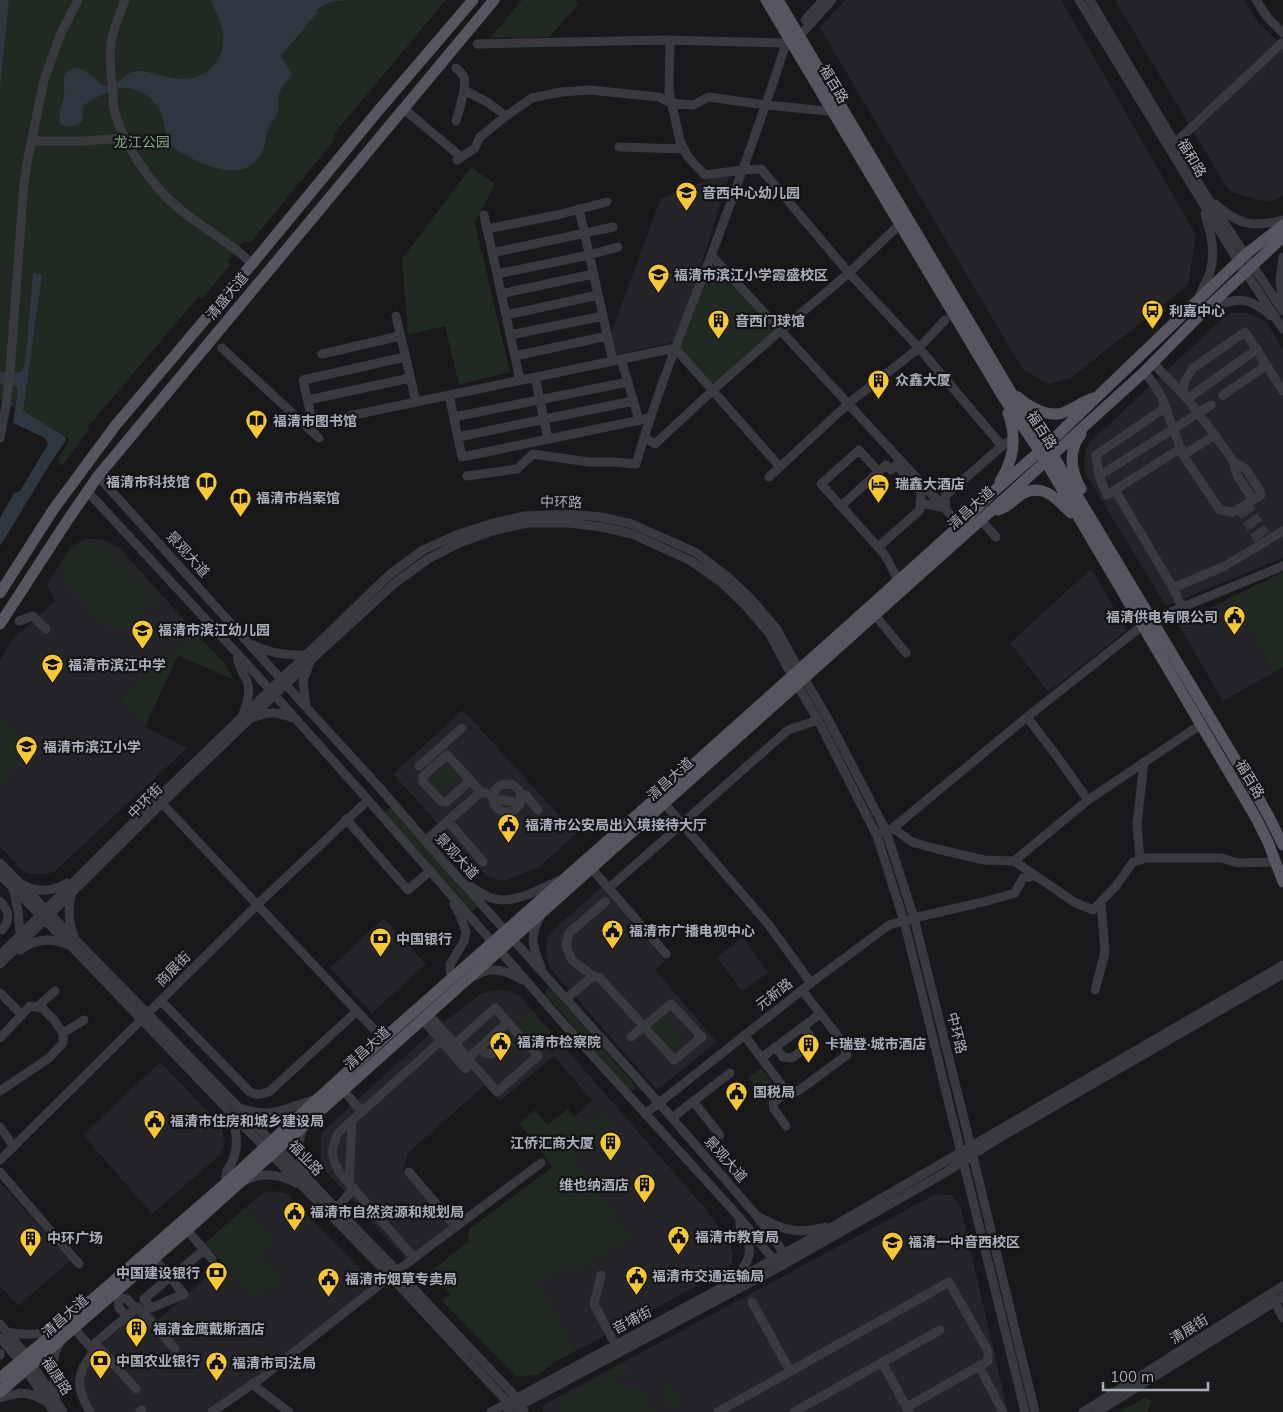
<svg xmlns="http://www.w3.org/2000/svg" width="1283" height="1412" viewBox="0 0 1283 1412" font-family="Mulish,'Noto Sans SC',sans-serif">
  <style>
    .built { fill: #252428 }
    .green { fill: #202922 }
    .water { fill: #2e363f }
    .lines { fill: none; stroke-linecap: round; stroke-linejoin: round }
    .minor-tunnel { stroke: #36363b; stroke-width: 9; stroke-dasharray: 9 4.5; stroke-linecap: butt }
    .minor { stroke: #393a40; stroke-width: 9 }
    .major { stroke: #55565f; stroke-width: 11 }
    .labels { text-anchor: middle; stroke-width: 4.5; stroke-linejoin: round; paint-order: stroke }
    .street-label { font-size: 14px; fill: #aaaebb; stroke: #141316 }
    .park-label { font-size: 14px; fill: #81a687; stroke: #141316 }
    .poi-label { font-size: 14px; font-weight: bold; fill: #aaaebb; stroke: #141316; text-anchor: start }
  </style>
  <rect width="100%" height="100%" fill="#19181b"/>
  <path class="built" d="M845,0h216l135,235 -8,50 -117,93 -24,6 -25,-16 -202,-340z
    M1115,0h129l15,24 24,21v150l-5,4 -12,3 -35,-10 -7,-9z
    M730,176l-8,22 -43,137 -9,8 -55,12 -5,-19 51,-138 54,-21z
    M1232,313h14l9,3 12,7 16,26v209l-117,48 -81,-133 -1,-9 2,-15 4,-7 131,-122z
    M86,539h15l18,8 75,84 -74,69 25,27 42,21 -133,124 -8,2h-16l-6,-2 -24,-25v-187l12,-20 43,-39 -8,-17 25,-38z
    M1091,569l36,61 -79,62 -38,-49z
    M1232,597l41,76 -50,28 -45,-77z
    M463,710l113,124 -38,34 -35,13 -17,-5 -93,-102z
    M602,887l63,74 -10,9 62,72 -60,48 -106,-121 -4,-10 -1,-11 1,-10 6,-8z
    M384,918l42,46 -54,49 -42,-45z
    M743,937l25,36 -26,18 -25,-34z
    M499,990l11,1 10,5 183,210 26,35 4,13 -2,11 -7,6 -148,80 -39,-69 32,-15 4,6 61,-35 -60,-78 42,-33 -33,2 -9,-12 18,-16 -38,-45 -54,45 -15,-16 -77,68 -5,17 51,60 -42,36 -91,-100v-33l114,-104 47,-36z
    M160,1062l60,62 3,10 1,11 -4,10 -68,59 -69,-79z
    M0,1182l70,79 -52,45 -18,-20z
    M276,1191l11,3 88,90 -113,88 -56,40h-112l-7,-8 -5,-23 7,-22 8,-9 48,-45 13,15 65,-57 33,39 29,-23 -23,-26 13,-12 -29,-34 17,-14z
    M936,1194l16,1 9,14 47,203h-465v-5l4,-4z"/>
  <path class="green" d="M9,0h437l-113,135 3,3 -85,104 -7,-1 -16,20 2,4 -28,34 -3,-3 -112,132 2,2 -27,36 -4,-3 2,-7 9,-16 -4,-5 -65,-35v-309z
    M522,0h53l3,5 -29,32 -59,1z
    M471,167l24,17 -20,39 35,149 -51,13 -14,-59 -37,9 -6,-76z
    M713,262l63,68 -63,55 -33,-36z
    M102,542l58,58 -6,5 -6,-6c-3,21 -26,38 -46,24 -8,-6 -14,-16 -21,-23 -7,-7 -16,-14 -18,-24 -2,-9 2,-19 8,-25 9,-8 18,-9 29,-7z
    M1283,572v95l-10,6 -41,-76z
    M194,631l31,33 9,16 -56,-25 -33,72 -25,-27z
    M0,716l33,35 -6,7 -8,-8c-2,15 -8,25 -19,35z
    M452,763l11,12 -24,21 -11,-12z
    M389,808l3,1 84,96 1,3 -4,3 -3,-2 -84,-95 1,-5z
    M548,988l3,1 84,96 1,3 -4,3 -3,-2 -84,-95 1,-5z
    M531,1013l20,22 -14,13 -20,-22z
    M663,1016l22,25 -12,11 -22,-25z
    M761,1068l21,26 -13,10 -21,-26z
    M568,1109l15,19 21,-15 12,14 -42,33 60,78 -61,35 -4,-6 -31,15 38,69 -20,10 -18,14 -21,2 -75,-76 9,-7 -21,-22 38,-30 1,-13 84,-62 -34,-44 16,-13 13,15z
    M246,1207l29,34 -13,12 23,26 -29,23 -51,-59z
    M625,1362l5,8 -21,12 17,3 6,5 8,-3 14,25h-92l-4,-8z
    M671,1383l12,20 -12,6 -11,-20z
    M1146,1397l6,5 -5,9 2,1h-30z"/>
  <path class="water" d="M0,0h9l-9,91z
    M211,0h142c-16,1 -26,0 -37,11l1,2 -36,43 11,18c-4,6 -11,13 -13,20 -2,6 0,13 -1,19 -2,6 -8,10 -10,16 -3,8 -2,15 -6,23 -17,34 -59,13 -82,0 -19,-13 -12,-25 -20,-41 -5,-13 -25,-25 -39,-23 -9,1 -31,12 -38,18l-1,16 -11,5 -10,-2c-5,-13 2,-18 3,-30 1,-7 -2,-13 1,-19 8,-19 29,1 37,10 5,-2 11,-2 15,-4 8,-3 10,-11 20,-11 15,0 30,8 46,8 26,0 46,-24 39,-50 -2,-10 -8,-20 -11,-29z
    M33,273l9,2 -19,136 42,25 1,4 -14,21 -52,85v-28l14,-25 6,-2 28,-47 -3,-6 -32,-15 5,-35 -3,-2 -15,-2v-12l16,1 6,-2 3,-7z"/>
  <g class="lines">
    <path class="minor-tunnel" d="M1247,504l22,36
      M1240,509l21,35"/>
    <path class="minor" d="M125,0c-5,14 -12,28 -14,43 -2,17 0,33 2,50 1,3 0,7 0,11 6,34 37,80 63,102 24,21 54,35 76,58
      M1079,0l159,261 45,68
      M1090,0l117,197 76,114
      M1256,0l11,17 16,16
      M805,20l18,-20
      M670,40l-1,51 11,50 8,16 17,18 37,-5 19,-1 88,104 70,75 83,98 9,-6 3,1
      M796,40l36,-40
      M477,44l188,-4 121,3
      M456,68c3,3 6,5 8,9 3,10 -5,33 -8,44
      M464,90l23,12 19,14
      M404,109l57,48
      M32,141h52l41,-3
      M1175,143l108,-101
      M619,147l64,2
      M457,160l18,-12 5,-11 26,-21 26,-18 29,-6 29,-2 69,7 12,6 22,2 16,-8 57,8 61,6
      M1215,204c24,21 37,24 68,16
      M579,209l34,152
      M484,215l36,165
      M487,229l70,-14 50,-13
      M492,253l121,-26
      M711,255l249,270
      M1283,257l-3,24 3,22
      M497,274l92,-19 29,-8
      M501,294l92,-20
      M1199,297c3,-8 8,-16 11,-25 6,-20 1,-39 -5,-58
      M1210,308c27,-10 38,-13 61,8
      M506,315l92,-20
      M396,316l20,86
      M510,335l93,-19
      M222,348l97,90
      M322,354l78,-18
      M515,356l92,-20
      M621,359l18,61
      M1153,363l30,31
      M1144,372l10,12 8,14 21,57 37,55 13,2 20,-12 -16,-25 -4,-14 -18,-26 -32,-41 2,-13 8,-13 52,-36 38,59
      M535,377l13,62
      M449,395l13,62 188,-39
      M1223,395l44,-30
      M1187,399l70,-50
      M308,400l102,-22
      M454,417l174,-35
      M313,424l-10,-44 102,-23
      M306,425l369,-77 105,119
      M458,437l175,-36
      M644,437l11,7 58,-54 68,-60 68,-57 51,-49
      M0,438l6,-32 4,-34 14,-189 4,-25 16,-78 17,-47 17,-33
      M1181,448l-66,42 58,98 9,19
      M1183,455l32,-20
      M1233,461l13,8 14,22 1,4 -8,5
      M98,476l208,231 73,80 49,57 231,259 97,112 34,46
      M467,476l50,-7 16,-15 56,8h24l23,2c20,-69 47,-136 73,-203 27,-72 54,-145 77,-218l4,-3
      M1099,476l112,-71
      M769,477l80,-74 70,-55 26,-28
      M1115,490l-8,5 -8,-19 -3,-21 70,-48
      M87,491l159,172 122,137 195,223 177,195 39,49
      M920,503l26,5 -1,-12 57,-50
      M841,506l45,-41 5,5 5,-5 25,27 -1,18 -42,37 -57,-63 38,-34 19,21
      M981,520l15,17
      M878,547l7,8 13,25
      M1173,588l52,-22 58,-35
      M875,615l31,38
      M19,621l14,-5 13,13
      M253,645c20,9 32,10 53,10
      M237,653c1,14 4,15 9,26 6,12 1,24 -3,35
      M804,678l23,39 59,114 28,87 50,201 71,293
      M797,685l21,35 59,116 27,85 121,491
      M306,707l-3,-26 7,-19
      M255,717c14,-7 24,-4 38,1
      M419,766l43,-38
      M470,780l-23,22 -6,-1 -18,-19v-6l24,-21 34,37 12,3
      M493 798a14 14 0 1 1 28 0a14 14 0 1 1-28 0Z
      M521,796l5,-1 12,15
      M159,800l224,239
      M1088,800l112,-75
      M493,801l9,-1 18,3
      M665,804l103,120 43,59
      M346,819l62,71 22,-19
      M448,821l35,41
      M893,828l19,14 25,7 47,11 30,1 60,41 19,8 23,-24 17,-24 13,-4h75l17,5 38,-1
      M881,833l12,-5 134,-111 115,-91 9,-6 132,-54
      M425,841l56,-49
      M1140,860l-3,-36 7,-62
      M1014,861l74,-61 -32,-45 -29,-38
      M0,863l148,151 249,257 120,127 7,14
      M592,869l74,85
      M0,875l72,72 159,166 160,164 120,129
      M23,885c15,8 29,7 44,-2
      M470,886c8,5 16,11 25,13 20,5 47,-11 65,-19
      M13,888l5,23 2,24
      M609,888l179,-158 30,-10
      M72,892c-4,16 -4,28 2,44
      M0,901c9,10 11,18 2,29
      M605,902l-36,31 -3,13 6,14 21,16 7,2 74,82 28,-23 -31,-33 -40,33
      M20,950c15,-11 31,-13 48,-5
      M0,955l158,-157 231,-223 34,-25 33,-15 34,-11 35,-8 43,-2 33,3 31,7 63,28 32,24 24,23 25,29 23,42
      M0,964l162,-161 149,-143 84,-77 33,-24 31,-16 33,-12 36,-8h41l32,4 31,7 59,27 30,21 23,22 25,29 23,43
      M541,967c-9,-22 -12,-31 0,-52
      M475,976c17,-11 32,-5 48,4
      M451,980l-1,-15 14,-24 2,-9 -6,-17 -6,-11
      M1095,990l10,-38 -4,-50
      M0,993l22,22
      M566,999l27,-23
      M161,1001l89,91c8,4 12,2 20,-1l87,-80
      M37,1007l18,-16
      M432,1018c22,25 44,49 65,74l41,-36 -43,-48 -40,36
      M422,1019l44,50
      M63,1033l21,-13
      M744,1035l43,57 11,-1 49,-36 -6,-15 -39,-50
      M0,1038l30,-32 12,2 12,12 9,13v10l-14,15 -49,33
      M775,1047l8,10 9,1 17,-13 1,-9 -7,-9
      M480,1048l5,5 7,1 10,-9v-8l-5,-5
      M468,1058l40,-36
      M761,1058l59,-44
      M343,1090l19,22
      M693,1101l27,34
      M240,1108c34,12 44,0 76,-9
      M645,1114l166,-131 78,-58 25,-7 73,-17 28,-8 8,-15 11,-2
      M672,1118l58,-45
      M305,1126c-10,14 -5,35 1,50
      M786,1126l-12,-17 -1,-6 14,-11
      M0,1127l14,20
      M0,1160l258,-256 110,-104
      M0,1172l79,92
      M409,1172l47,55
      M244,1181c17,-9 35,-7 52,2
      M226,1183c-1,-14 2,-12 7,-23 6,-15 3,-29 -1,-44
      M349,1183l3,-62
      M336,1209l18,-21
      M761,1218c23,13 38,16 64,9
      M187,1230l25,29
      M414,1258l-74,-85c-10,-17 -10,-24 -1,-41l102,-91
      M158,1263l26,31 -33,14 -7,-9 26,-22
      M180,1270l24,-20
      M601,1275l-7,29 21,40
      M736,1279c8,-12 18,-24 11,-39 -5,-11 -8,-8 -7,-22
      M114,1293l4,4 1,11 8,8
      M118,1297l9,2 9,10
      M1276,1301l3,10 4,7
      M752,1302l38,69
      M0,1324l27,32 36,56
      M74,1328l24,28
      M6,1332c19,4 32,2 50,-1
      M0,1338l20,23 34,51
      M0,1353v2
      M882,1362l27,50
      M252,1384l37,28
      M136,1389l-41,-46 43,-36 37,42
      M56,1397c-3,-19 -6,-38 4,-55
      M0,1398c21,-7 27,-7 47,4
      M907,1407l72,-41
      M90,1412c-15,-25 -14,-39 4,-61
      M140,1412l2,-2
      M212,1412l48,-33 142,-112 139,-104
      M491,1412l243,-131 105,-58 444,-258
      M508,1412l271,-145 164,-93 56,-36 284,-164
      M718,1412l231,-130 39,69v10l-9,5 24,46
      M794,1412l146,-82
      M1083,1412l200,-126
      M1097,1412l186,-115"/>
    <path class="major" d="M766,0l237,397 37,55 216,366 12,24 15,40
      M778,0l233,392 36,53 212,354 10,18 14,28
      M1018,397c11,10 32,22 47,15 11,-5 17,-10 28,-14
      M1081,434c-14,18 -10,37 0,55
      M1000,481c14,-21 17,-44 8,-68
      M998,510c11,-3 17,-12 26,-17 21,-10 34,8 47,20
      M0,593l53,-83 62,-84 137,-162 126,-153 95,-111
      M0,624l67,-103 31,-45 396,-476
      M0,1378l56,-47 170,-148 157,-144 275,-243 211,-189 91,-82 33,-33 54,-47 199,-191 37,-29
      M0,1392l187,-162 794,-710 163,-148 61,-62 78,-73"/>
  </g>
  <defs>
    <symbol id="school-pin" viewBox="-11 -11 22 30"><path d="M0 17L-7.5 6A9.5 9.5 0 1 1 7.5 6Z" fill="#f7c734" stroke="#141316"/><path d="M0-5L7-2L0 1L-7-2ZM-4 1L0 2.5L4 1V4Q0 6-4 4Z" fill="#111"/></symbol>
    <symbol id="bus-pin" viewBox="-11 -11 22 30"><path d="M0 17L-7.5 6A9.5 9.5 0 1 1 7.5 6Z" fill="#f7c734" stroke="#141316"/><path d="M-5-6H5V4H4V6H2V4H-2V6H-4V4H-5ZM-3.5-4V0h7V-4ZM-3.5 1.2v1.5H-2V1.2ZM2 1.2v1.5H3.5V1.2Z" fill="#111"/></symbol>
    <symbol id="building-pin" viewBox="-11 -11 22 30"><path d="M0 17L-7.5 6A9.5 9.5 0 1 1 7.5 6Z" fill="#f7c734" stroke="#141316"/><path d="M-4-6H4V6H1V3H-1V6H-4ZM-2.5-4.3h1.7v1.8h-1.7ZM.8-4.3h1.7v1.8H.8ZM-2.5-1h1.7V.8h-1.7ZM.8-1h1.7V.8H.8Z" fill="#111"/></symbol>
    <symbol id="library-pin" viewBox="-11 -11 22 30"><path d="M0 17L-7.5 6A9.5 9.5 0 1 1 7.5 6Z" fill="#f7c734" stroke="#141316"/><path d="M-6-4Q-3-5.5-.7-3.5V5Q-3 3-6 4ZM6-4Q3-5.5 .7-3.5V5Q3 3 6 4Z" fill="#111"/></symbol>
    <symbol id="hotel-pin" viewBox="-11 -11 22 30"><path d="M0 17L-7.5 6A9.5 9.5 0 1 1 7.5 6Z" fill="#f7c734" stroke="#141316"/><path d="M-6-4.5h1.5V1H6V5H4.5V3h-9V5H-6ZM-4 0a1.8 1.8 0 1 1 3.6 0ZM.5 0V-2.5h3Q6-2.5 6 0Z" fill="#111"/></symbol>
    <symbol id="civic-pin" viewBox="-11 -11 22 30"><path d="M0 17L-7.5 6A9.5 9.5 0 1 1 7.5 6Z" fill="#f7c734" stroke="#141316"/><path d="M-.6-6.5H3V-4.5H.6V-3L4-1V1h2V6H-6V1h2V-1L-.6-3ZM-1.2 2.5V6h2.4V2.5Z" fill="#111"/></symbol>
    <symbol id="bank-pin" viewBox="-11 -11 22 30"><path d="M0 17L-7.5 6A9.5 9.5 0 1 1 7.5 6Z" fill="#f7c734" stroke="#141316"/><path d="M-6-4H6V4H-6ZM0-2.3a2.3 2.3 0 1 0 0 4.6a2.3 2.3 0 1 0 0-4.6Z" fill="#111"/></symbol>
  </defs>
  <g fill-rule="evenodd">
    <use href="#school-pin" x="674" y="180" width="25" height="34"/>
    <use href="#school-pin" x="646" y="262" width="25" height="34"/>
    <use href="#bus-pin" x="1140" y="298" width="25" height="34"/>
    <use href="#building-pin" x="706" y="308" width="25" height="34"/>
    <use href="#building-pin" x="866" y="368" width="25" height="34"/>
    <use href="#library-pin" x="244" y="408" width="25" height="34"/>
    <use href="#library-pin" x="194" y="470" width="25" height="34"/>
    <use href="#hotel-pin" x="866" y="472" width="25" height="34"/>
    <use href="#library-pin" x="228" y="486" width="25" height="34"/>
    <use href="#civic-pin" x="1222" y="604" width="25" height="34"/>
    <use href="#school-pin" x="130" y="618" width="25" height="34"/>
    <use href="#school-pin" x="40" y="652" width="25" height="34"/>
    <use href="#school-pin" x="14" y="734" width="25" height="34"/>
    <use href="#civic-pin" x="496" y="812" width="25" height="34"/>
    <use href="#civic-pin" x="600" y="918" width="25" height="34"/>
    <use href="#bank-pin" x="368" y="926" width="25" height="34"/>
    <use href="#civic-pin" x="488" y="1030" width="25" height="34"/>
    <use href="#building-pin" x="796" y="1032" width="25" height="34"/>
    <use href="#civic-pin" x="724" y="1080" width="25" height="34"/>
    <use href="#civic-pin" x="142" y="1108" width="25" height="34"/>
    <use href="#building-pin" x="598" y="1130" width="25" height="34"/>
    <use href="#building-pin" x="632" y="1172" width="25" height="34"/>
    <use href="#civic-pin" x="282" y="1200" width="25" height="34"/>
    <use href="#civic-pin" x="666" y="1224" width="25" height="34"/>
    <use href="#building-pin" x="18" y="1226" width="25" height="34"/>
    <use href="#school-pin" x="880" y="1230" width="25" height="34"/>
    <use href="#bank-pin" x="204" y="1260" width="25" height="34"/>
    <use href="#civic-pin" x="624" y="1264" width="25" height="34"/>
    <use href="#civic-pin" x="316" y="1266" width="25" height="34"/>
    <use href="#building-pin" x="124" y="1316" width="25" height="34"/>
    <use href="#bank-pin" x="88" y="1348" width="25" height="34"/>
    <use href="#civic-pin" x="204" y="1350" width="25" height="34"/>
  </g>
  <g class="labels">
    <g class="street-label">
      <text transform="translate(834 84) rotate(59)" y="5">福百路</text>
      <text transform="translate(1192 158) rotate(59)" y="5">福和路</text>
      <text transform="translate(227 296) rotate(-50)" y="5">清盛大道</text>
      <text transform="translate(1042 430) rotate(57)" y="5">福百路</text>
      <text transform="translate(561 502) rotate(1)" y="5">中环路</text>
      <text transform="translate(971 508) rotate(-42)" y="5">清昌大道</text>
      <text transform="translate(188 554) rotate(48)" y="5">景观大道</text>
      <text transform="translate(670 779) rotate(-42)" y="5">清昌大道</text>
      <text transform="translate(1250 779) rotate(59)" y="5">福百路</text>
      <text transform="translate(145 801) rotate(-45)" y="5">中环街</text>
      <text transform="translate(457 856) rotate(48)" y="5">景观大道</text>
      <text transform="translate(173 969) rotate(-45)" y="5">商展街</text>
      <text transform="translate(774 994) rotate(-38)" y="5">元新路</text>
      <text transform="translate(957 1033) rotate(76)" y="5">中环路</text>
      <text transform="translate(367 1048) rotate(-42)" y="5">清昌大道</text>
      <text transform="translate(306 1158) rotate(46)" y="5">福业路</text>
      <text transform="translate(726 1159) rotate(49)" y="5">景观大道</text>
      <text transform="translate(65 1316) rotate(-41)" y="5">清昌大道</text>
      <text transform="translate(632 1320) rotate(-28)" y="5">音埔街</text>
      <text transform="translate(1189 1329) rotate(-32)" y="5">清展街</text>
      <text transform="translate(57 1376) rotate(57)" y="5">福唐路</text>
    </g>
    <g class="park-label">
      <text x="142" y="147">龙江公园</text>
    </g>
    <g class="poi-label">
      <text x="702" y="198">音西中心幼儿园</text>
      <text x="674" y="280">福清市滨江小学霞盛校区</text>
      <text x="1169" y="316">利嘉中心</text>
      <text x="735" y="326">音西门球馆</text>
      <text x="895" y="385">众鑫大厦</text>
      <text x="273" y="426">福清市图书馆</text>
      <text x="190" y="487" text-anchor="end">福清市科技馆</text>
      <text x="895" y="489">瑞鑫大酒店</text>
      <text x="256" y="503">福清市档案馆</text>
      <text x="1218" y="622" text-anchor="end">福清供电有限公司</text>
      <text x="158" y="635">福清市滨江幼儿园</text>
      <text x="68" y="670">福清市滨江中学</text>
      <text x="43" y="752">福清市滨江小学</text>
      <text x="525" y="830">福清市公安局出入境接待大厅</text>
      <text x="629" y="936">福清市广播电视中心</text>
      <text x="396" y="944">中国银行</text>
      <text x="517" y="1047">福清市检察院</text>
      <text x="825" y="1049">卡瑞登·城市酒店</text>
      <text x="753" y="1097">国税局</text>
      <text x="170" y="1126">福清市住房和城乡建设局</text>
      <text x="594" y="1148" text-anchor="end">江侨汇商大厦</text>
      <text x="629" y="1190" text-anchor="end">维也纳酒店</text>
      <text x="310" y="1217">福清市自然资源和规划局</text>
      <text x="695" y="1242">福清市教育局</text>
      <text x="47" y="1243">中环广场</text>
      <text x="908" y="1247">福清一中音西校区</text>
      <text x="200" y="1278" text-anchor="end">中国建设银行</text>
      <text x="652" y="1281">福清市交通运输局</text>
      <text x="345" y="1284">福清市烟草专卖局</text>
      <text x="153" y="1334">福清金鹰戴斯酒店</text>
      <text x="116" y="1366">中国农业银行</text>
      <text x="232" y="1368">福清市司法局</text>
    </g>
  </g>
  <path d="M1103 1382v8h105v-8" fill="none" stroke="#aaaebb" stroke-width="2.5"/>
  <text x="1110" y="1382" font-size="15" fill="#aaaebb" stroke="#141316" stroke-width="4" paint-order="stroke">100 m</text>
</svg>
